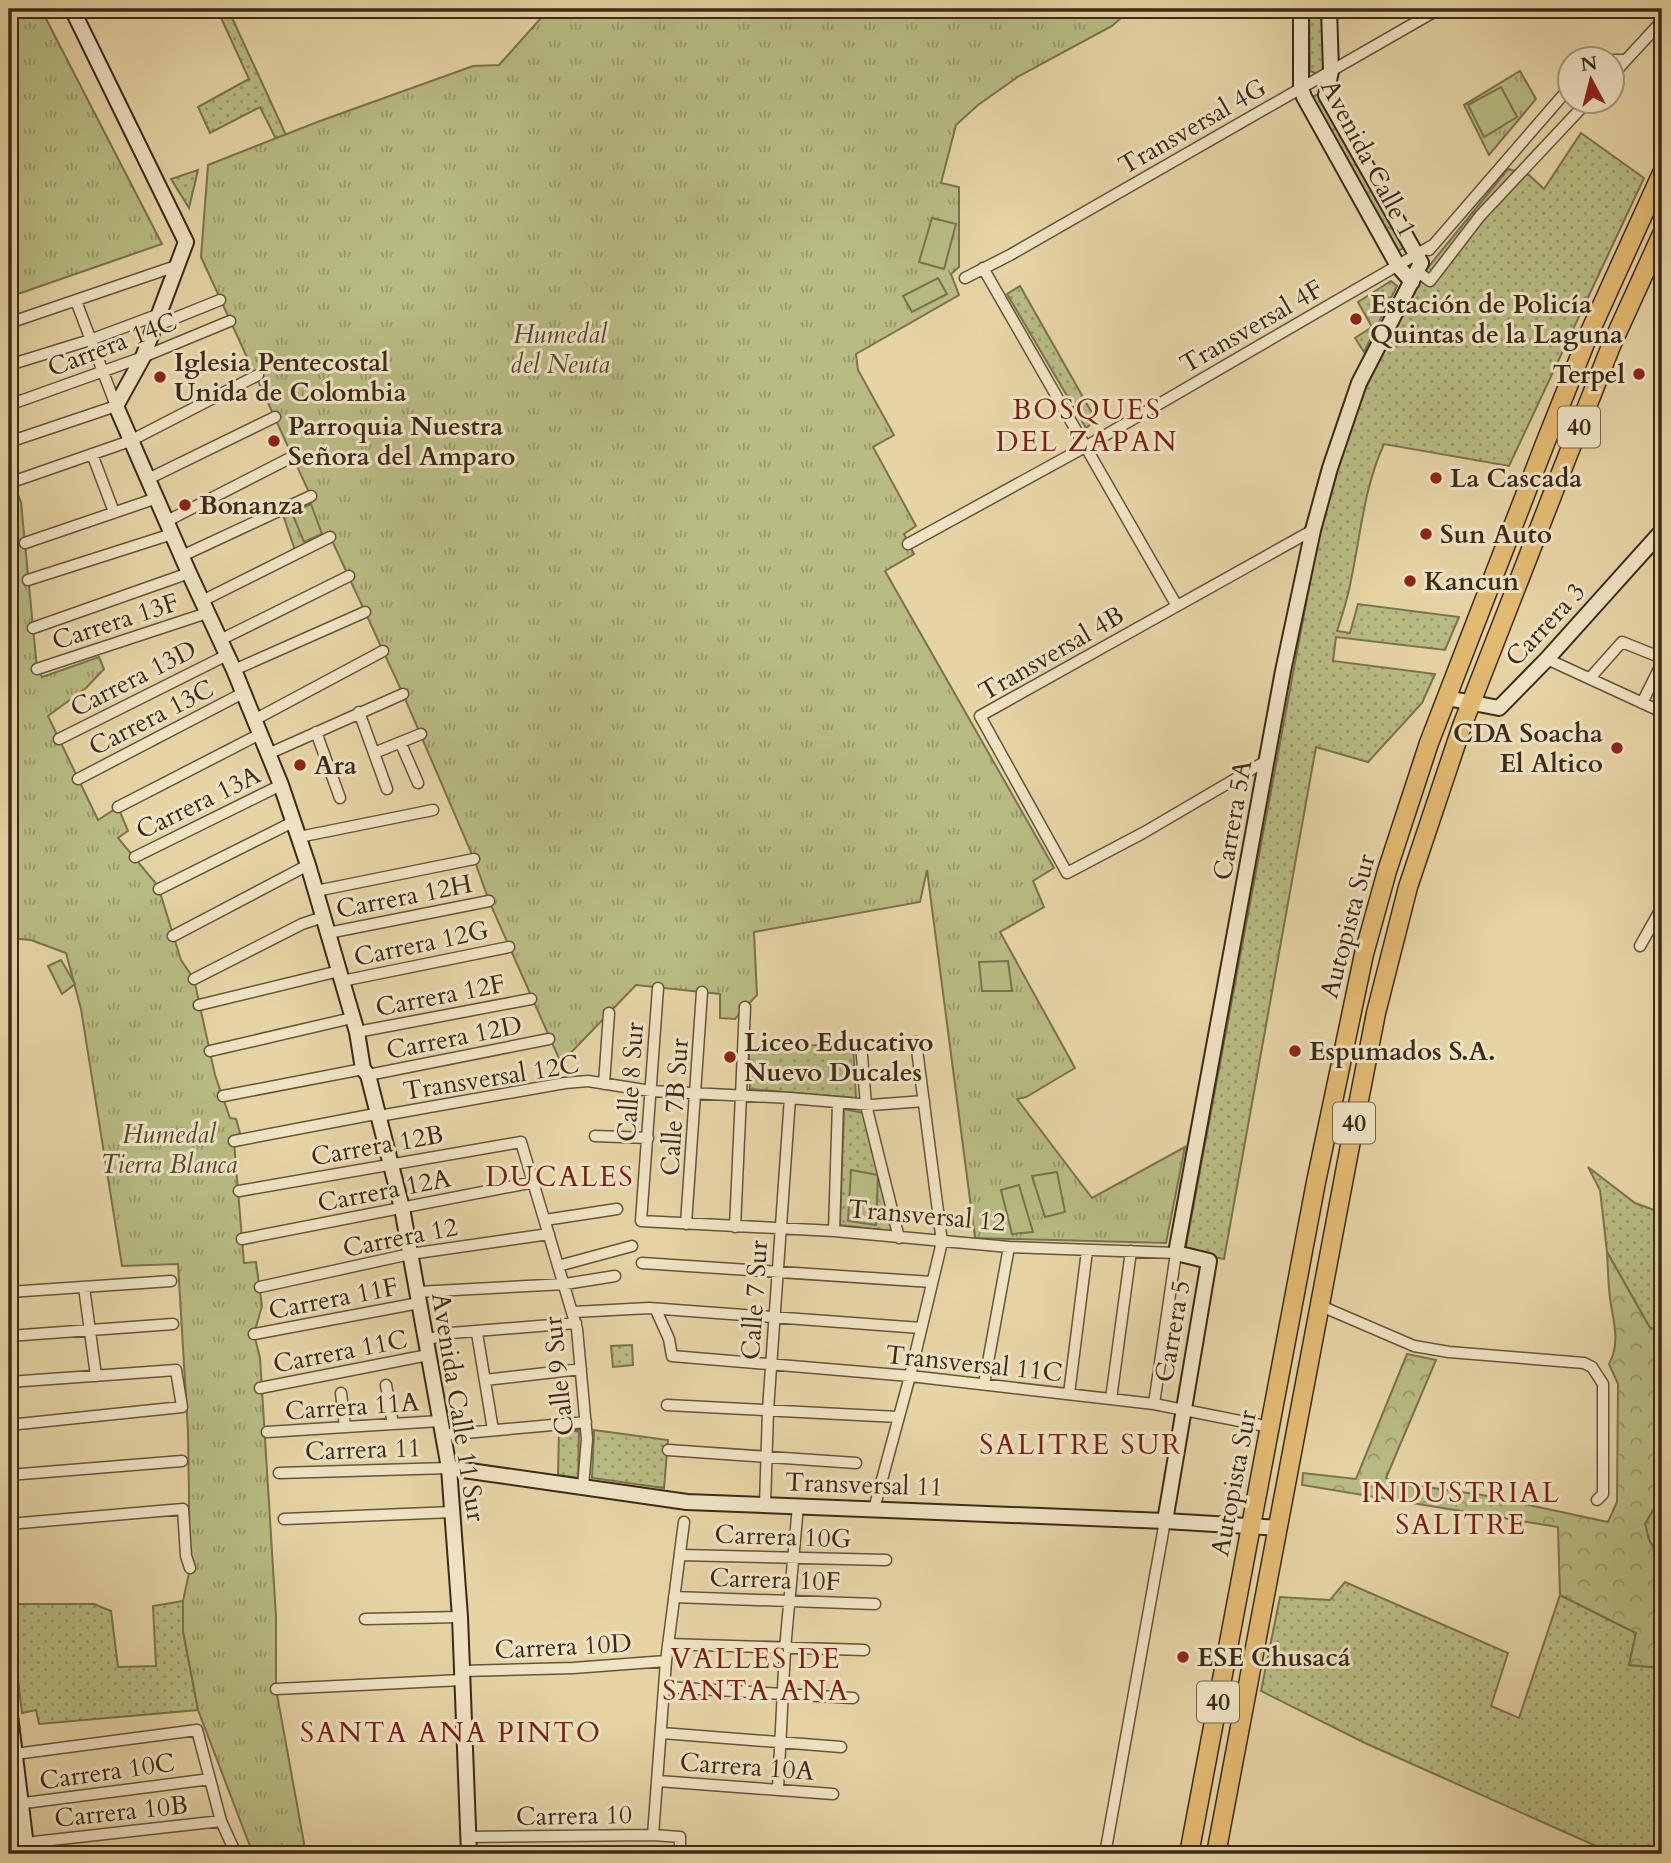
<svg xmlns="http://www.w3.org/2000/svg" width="1671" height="1863" viewBox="0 0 1671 1863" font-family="Cardo,serif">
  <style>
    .grass { fill: url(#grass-dots); stroke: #7a734d; stroke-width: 2 }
    .forest { fill: url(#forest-crowns); stroke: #7a734d; stroke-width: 2 }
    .park { fill: url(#park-tufts); stroke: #7a734d; stroke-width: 2 }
    .garden { fill: #b8bc83; stroke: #7a734d; stroke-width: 2 }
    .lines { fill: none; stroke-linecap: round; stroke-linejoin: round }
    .street-casing { stroke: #66543a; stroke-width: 13 }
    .secondary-casing { stroke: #3c2a17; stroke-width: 18 }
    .highway-casing { stroke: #3c2a17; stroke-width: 21 }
    .street { stroke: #efe3c4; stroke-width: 10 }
    .secondary { stroke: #efe3c4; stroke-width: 14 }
    .highway { stroke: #e3ba72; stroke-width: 18 }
    .poi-dot { fill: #8f2418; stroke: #efe3c4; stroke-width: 2.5 }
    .labels { text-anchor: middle; stroke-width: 6; stroke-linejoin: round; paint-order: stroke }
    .shield { fill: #efe3c4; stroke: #72624b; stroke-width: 2 }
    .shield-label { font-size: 24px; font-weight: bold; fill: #3c2a17 }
    .street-label { font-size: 26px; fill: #3c2a17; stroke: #efe3c4 }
    .poi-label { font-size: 26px; font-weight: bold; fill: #3c2a17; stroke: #efe3c4; text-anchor: start }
    .park-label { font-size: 26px; font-style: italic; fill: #55472d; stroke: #efe3c4 }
    .neighbourhood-label { font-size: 28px; letter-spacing: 2px; fill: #7a1f14; stroke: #efe3c4 }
  </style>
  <defs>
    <pattern id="grass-dots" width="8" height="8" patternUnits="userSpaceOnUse" patternTransform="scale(1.75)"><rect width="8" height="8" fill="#b8bc83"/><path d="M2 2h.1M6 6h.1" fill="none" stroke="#97996a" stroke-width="1.8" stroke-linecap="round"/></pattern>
    <pattern id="forest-crowns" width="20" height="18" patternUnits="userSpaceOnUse" patternTransform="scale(1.75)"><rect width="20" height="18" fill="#b8bc83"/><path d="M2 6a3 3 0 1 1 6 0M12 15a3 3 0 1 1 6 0" fill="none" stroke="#97996a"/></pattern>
    <pattern id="park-tufts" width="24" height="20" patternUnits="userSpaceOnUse" patternTransform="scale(1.75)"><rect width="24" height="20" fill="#b8bc83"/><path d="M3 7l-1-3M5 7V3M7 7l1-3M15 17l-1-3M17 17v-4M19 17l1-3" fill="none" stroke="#97996a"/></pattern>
  </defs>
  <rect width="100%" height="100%" fill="#e6d4a5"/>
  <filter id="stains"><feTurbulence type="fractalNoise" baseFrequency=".00286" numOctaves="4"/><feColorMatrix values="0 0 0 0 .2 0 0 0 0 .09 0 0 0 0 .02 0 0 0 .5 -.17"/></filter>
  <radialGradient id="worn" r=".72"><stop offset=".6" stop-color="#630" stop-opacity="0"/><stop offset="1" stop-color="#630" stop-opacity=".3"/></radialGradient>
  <path class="grass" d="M217,9h11l58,126 -10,4 -16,-32 -50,26 -12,-26 51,-28z
    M1309,9h14l1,60 -7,5 -7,-3z
    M1319,94l86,153 -7,4 -86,-154z
    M1581,133l63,45 -135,288 -125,-22c-22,48 -24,100 -36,150 -3,12 -7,25 -11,37l13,2 8,-29 101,13 -14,33 -109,-13 -3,24 102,13 -13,29 -54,59 -52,-15 -92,512 -39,-8 123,-658 11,-57 35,-123 62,-131 92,-113 21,6 15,14z
    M198,170l-9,38 -18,-29z
    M1391,281l6,5 -33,66 -9,-14 17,-11 -14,-25z
    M1020,286l76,134 -10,8 -79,-134z
    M853,1044l3,54 -106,-9 -1,-37 7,-5z
    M844,1109l20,4 28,118 -52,-6z
    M1588,1167l47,36 27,10v118l-12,-3 -43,-76 -7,-62z
    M632,1345l1,20 -20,2 -2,-21z
    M594,1430l74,10 -4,48 -72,-10z
    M559,1431h20l-1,47 -20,-3z
    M1662,1509v53l-13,-22 -4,-16 8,-14z
    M1345,1582l163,71 -17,53 28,12 41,-123 76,38 -7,32 33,3v186h-48l-249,-111 -104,-52 19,-94 50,3z
    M183,1601v30l15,79 -159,14 -3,-14 -14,3 -13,-109h85l17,7 7,56 38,-1 -3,-60z"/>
  <path class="forest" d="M1607,1252l43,76 12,3v178l-9,1 -8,14 4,16 13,22v106l-33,-3 7,-32 -76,-38 -2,-68 -256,-42 1,-12 53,6 51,-125 29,6 -50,118 6,4 90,13 126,27 9,-20 1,-118 -9,-20c12,-22 4,-43 1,-66 -2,-15 -2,-31 -3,-46z"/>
  <path class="park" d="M9,9h32l121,235 -153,53z
    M549,9h582l-19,17 -93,50 -41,29 -22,20 -15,58 18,4v80l-8,7 8,21 -103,59 2,16 36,65 -21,12 43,79 -12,8 10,20 -29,17 169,297 -21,13 11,26 -44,25 75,136 -49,29 -9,2 75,99 93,-51 -19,96 -191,-5 -48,-368 -7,32 -166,30 3,63 -22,24 -15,-1v-24l-84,-9 -75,78 -72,-162 -15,-42 -71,-165 -74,-160 -34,16 -12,-35 30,-14 -112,-244 7,-92 112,-44 153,-55 26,-1z
    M1520,71l16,28 -47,56 -25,-50z
    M9,473l12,29 16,167 5,8 57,-20 5,12 -18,19 -38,28 50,104 20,-13 10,24 -10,7 40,48 23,74 13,19 21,96 15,43 6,1 4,14 -6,9 10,121 12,-1 6,44 -8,28 6,24 16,258v73l30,165h-53l-55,-144 -15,-79v-30l7,-33 -2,-137 -10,-167 -56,2 -41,-257 -15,-56 -35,-13 -22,-2z"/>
  <path class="garden" d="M1501,87l16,30 -33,20 -16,-32z
    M932,218l24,6 -12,45 -25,-7z
    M938,278l9,16 -35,18 -9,-16z
    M311,504l11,30 -18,8 -12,-29z
    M61,960l14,24 -13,10 -14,-28z
    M1008,961l4,30h-30l-3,-29z
    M851,1170l27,5 -2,50 -28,-4z
    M1057,1172l8,40 -20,5 -13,-41z
    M1019,1185l14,47 -21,2 -11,-44z"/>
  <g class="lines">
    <defs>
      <path id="street" d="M1612,60h14l36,-39
        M1612,76l14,-16
        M1429,250l141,-163
        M1650,259l12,13
        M983,268l194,338
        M1418,272l12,9 50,-65 107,-114
        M965,278l45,-23 429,-246
        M9,323l167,-57
        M153,327l67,-27
        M9,365l81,-25 67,-25
        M9,405l134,-48 87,-36
        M9,442l107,-36 -40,-105
        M92,454l22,58
        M148,479l127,-62
        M12,482l118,-41 128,-66
        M167,521l125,-64
        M25,543l132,-45
        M908,544l177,-97 346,-201
        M182,556l129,-60
        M28,580l144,-46
        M202,601l128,-64
        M33,628l156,-55
        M220,640l129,-64
        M1547,659l115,53
        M37,669l170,-56
        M234,670l131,-58
        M1590,678l32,-36 40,16
        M1642,703l20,-40
        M359,712l28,77
        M254,720l129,-69
        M316,732l24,66
        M59,739l168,-84
        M401,744l17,39
        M374,753l47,-19
        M268,754l135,-60
        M1266,761l-123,72 -76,40 -87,-157 333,-186
        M78,779l165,-86
        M118,807l142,-73
        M299,837l134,-27
        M135,857l146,-72
        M159,889l134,-67
        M316,891l158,-32
        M328,933l161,-32
        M173,936l135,-71
        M1640,946l22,-39
        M194,979l108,-55 21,-7
        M342,981l167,-34
        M658,988l-17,233 193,10 175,16 167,6 -22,151
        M199,1005l140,-34
        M357,1032l174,-33
        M861,1044l5,61 33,133
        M210,1051l142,-33
        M368,1075l181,-36
        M604,1084l5,-71
        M223,1096l140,-27
        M595,1136l53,2
        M234,1141l136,-26 9,1 186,-33 23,-2 63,10 139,7 81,7 53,-4
        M239,1191l282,-49 56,187 10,110 -4,48
        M545,1220l72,-11
        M686,1224l16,-232
        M735,1227l10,-220
        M834,1231l4,-128
        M242,1239l292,-57
        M642,1263l290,19
        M558,1266l74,-20
        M84,1287l12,89
        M260,1287l150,-33 139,-20
        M9,1292l162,-11
        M417,1292l148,-8 50,-8
        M1321,1306l93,40 35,6 135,11 8,4 11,17v110l-6,6
        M656,1310l13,29 3,17 238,20 244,28 116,23
        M574,1312l75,-4 272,20
        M477,1333l16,97
        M254,1334l165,-31
        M9,1336l164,-12
        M426,1340l25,-7 125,-10
        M485,1380l96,-11
        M9,1382l167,-12 6,37 -173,18
        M984,1384l25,-137
        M386,1385l7,39
        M260,1388l168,-33
        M341,1393l4,34
        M1069,1394l18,-143
        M1111,1399l20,-148
        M667,1405l231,12
        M267,1432l173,-11
        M442,1435l144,-13
        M668,1450l188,13
        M279,1473l170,-5
        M9,1475l173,-14
        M765,1505l3,-95 22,-312
        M874,1509l36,-133 32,-134 -26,-200
        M284,1519l169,-7
        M9,1524l174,-15 3,47 4,12
        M680,1555l206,5
        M674,1597l201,7
        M365,1619l95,-2
        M668,1644l196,6
        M462,1671l111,-3 93,-7
        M665,1687l188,11
        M276,1689l186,-9
        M662,1733l179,14
        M15,1754l182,-24 24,91 15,33
        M658,1781l175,13
        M778,1789l7,-140 13,-143
        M9,1805l201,-26
        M653,1835l13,-174 18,-139
        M468,1837l185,-2 27,2v17
        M25,1843l196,-22
        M1105,1854l60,-333"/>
      <path id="secondary" d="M72,9l114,233 -43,115 -27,49 73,167 45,97 47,115 27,80 49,167 6,37 5,6 34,133 47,260 11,149 9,237
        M1301,9v79l3,9 94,169 14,16
        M1447,698l52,10 48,-49 115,-128
        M449,1468l238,34 478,19 114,7
        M1165,1521l44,-260 -33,-8 107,-582 30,-141 17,-62 29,-85 62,-120 -95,-168 5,-24 -2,-62
        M9,1707l18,147"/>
      <path id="highway" d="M1189,1854l127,-672 48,-228 23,-83 42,-128 117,-302 42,-105 74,-163
        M1216,1854l133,-703 27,-138 32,-126 54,-161 111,-284 38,-96 51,-112"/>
    </defs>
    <use href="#street" class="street-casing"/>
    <use href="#secondary" class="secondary-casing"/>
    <use href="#highway" class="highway-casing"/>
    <use href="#street" class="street"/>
    <use href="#secondary" class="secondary"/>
    <use href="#highway" class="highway"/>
  </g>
  <g class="poi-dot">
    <circle cx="1356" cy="319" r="7"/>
    <circle cx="1639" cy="374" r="7"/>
    <circle cx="160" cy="377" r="7"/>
    <circle cx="274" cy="441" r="7"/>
    <circle cx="1436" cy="478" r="7"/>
    <circle cx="185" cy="505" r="7"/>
    <circle cx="1426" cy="534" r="7"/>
    <circle cx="1410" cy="581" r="7"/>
    <circle cx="1617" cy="748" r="7"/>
    <circle cx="300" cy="765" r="7"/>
    <circle cx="1295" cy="1051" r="7"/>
    <circle cx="730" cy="1057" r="7"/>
    <circle cx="1183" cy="1657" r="7"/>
  </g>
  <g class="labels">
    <g class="shield">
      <rect x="1558" y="406.5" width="42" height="41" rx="5"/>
      <rect x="1333" y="1102.5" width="42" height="41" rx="5"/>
      <rect x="1197" y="1681.5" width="42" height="41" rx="5"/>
    </g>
    <g class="shield-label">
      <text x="1579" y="435">40</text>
      <text x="1354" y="1131">40</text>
      <text x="1218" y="1710">40</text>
    </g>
    <g class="street-label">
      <text transform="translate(1192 126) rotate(-30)" y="9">Transversal 4G</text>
      <text transform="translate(1369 158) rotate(62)" y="9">Avenida Calle 1</text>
      <text transform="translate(1251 326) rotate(-30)" y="9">Transversal 4F</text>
      <text transform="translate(112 344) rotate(-21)" y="9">Carrera 14C</text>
      <text transform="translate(115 621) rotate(-18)" y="9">Carrera 13F</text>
      <text transform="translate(1545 624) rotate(-47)" y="9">Carrera 3</text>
      <text transform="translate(1051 653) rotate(-30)" y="9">Transversal 4B</text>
      <text transform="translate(133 678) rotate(-27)" y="9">Carrera 13D</text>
      <text transform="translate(151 717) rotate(-27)" y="9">Carrera 13C</text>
      <text transform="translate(198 802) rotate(-26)" y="9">Carrera 13A</text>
      <text transform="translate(1232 820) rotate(-80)" y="9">Carrera 5A</text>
      <text transform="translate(404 896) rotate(-11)" y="9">Carrera 12H</text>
      <text transform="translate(1347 926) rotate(-75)" y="9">Autopista Sur</text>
      <text transform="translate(421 943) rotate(-12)" y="9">Carrera 12G</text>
      <text transform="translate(440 995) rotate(-11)" y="9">Carrera 12F</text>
      <text transform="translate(454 1037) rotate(-11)" y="9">Carrera 12D</text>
      <text transform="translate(491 1077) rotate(-9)" y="9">Transversal 12C</text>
      <text transform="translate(630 1082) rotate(-86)" y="9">Calle 8 Sur</text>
      <text transform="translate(674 1107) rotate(-86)" y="9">Calle 7B Sur</text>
      <text transform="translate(377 1145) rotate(-10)" y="9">Carrera 12B</text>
      <text transform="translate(384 1190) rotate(-11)" y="9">Carrera 12A</text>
      <text transform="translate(927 1215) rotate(5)" y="9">Transversal 12</text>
      <text transform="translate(400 1237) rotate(-11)" y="9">Carrera 12</text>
      <text transform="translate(333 1298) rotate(-11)" y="9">Carrera 11F</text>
      <text transform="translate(754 1300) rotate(-86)" y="9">Calle 7 Sur</text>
      <text transform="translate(1172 1331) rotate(-80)" y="9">Carrera 5</text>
      <text transform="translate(340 1351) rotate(-11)" y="9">Carrera 11C</text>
      <text transform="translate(974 1363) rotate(6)" y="9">Transversal 11C</text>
      <text transform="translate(558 1376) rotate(-96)" y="9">Calle 9 Sur</text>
      <text transform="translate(352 1406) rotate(-4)" y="9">Carrera 11A</text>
      <text transform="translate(459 1407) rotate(81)" y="9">Avenida Calle 11 Sur</text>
      <text transform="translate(363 1449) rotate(-2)" y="9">Carrera 11</text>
      <text transform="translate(1233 1483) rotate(-79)" y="9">Autopista Sur</text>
      <text transform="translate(864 1484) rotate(2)" y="9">Transversal 11</text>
      <text transform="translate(783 1536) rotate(2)" y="9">Carrera 10G</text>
      <text transform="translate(775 1579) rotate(2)" y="9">Carrera 10F</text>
      <text transform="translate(563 1646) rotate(-3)" y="9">Carrera 10D</text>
      <text transform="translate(747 1766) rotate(4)" y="9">Carrera 10A</text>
      <text transform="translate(107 1771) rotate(-8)" y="9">Carrera 10C</text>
      <text transform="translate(121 1811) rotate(-6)" y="9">Carrera 10B</text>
      <text transform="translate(574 1815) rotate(-1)" y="9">Carrera 10</text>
    </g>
    <g class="poi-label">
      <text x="1370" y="313">Estación de Policía<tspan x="1370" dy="30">Quintas de la Laguna</tspan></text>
      <text x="174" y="371">Iglesia Pentecostal<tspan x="174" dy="30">Unida de Colombia</tspan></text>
      <text x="1625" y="383" text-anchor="end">Terpel</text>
      <text x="288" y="435">Parroquia Nuestra<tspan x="288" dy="30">Señora del Amparo</tspan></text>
      <text x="1450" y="487">La Cascada</text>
      <text x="199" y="514">Bonanza</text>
      <text x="1440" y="543">Sun Auto</text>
      <text x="1424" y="590">Kancun</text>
      <text x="1603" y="742" text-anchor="end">CDA Soacha<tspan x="1603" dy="30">El Altico</tspan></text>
      <text x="314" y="774">Ara</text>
      <text x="744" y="1051">Liceo Educativo<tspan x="744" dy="30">Nuevo Ducales</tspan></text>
      <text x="1309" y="1060">Espumados S.A.</text>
      <text x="1197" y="1666">ESE Chusacá</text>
    </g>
    <g class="park-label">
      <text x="560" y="343">Humedal<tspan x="560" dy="30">del Neuta</tspan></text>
      <text x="169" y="1143">Humedal<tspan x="169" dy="30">Tierra Blanca</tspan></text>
    </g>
    <g class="neighbourhood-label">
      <text x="1087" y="419">BOSQUES<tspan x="1087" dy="32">DEL ZAPAN</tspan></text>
      <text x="560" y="1186">DUCALES</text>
      <text x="1081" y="1454">SALITRE SUR</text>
      <text x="1461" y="1502">INDUSTRIAL<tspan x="1461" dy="32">SALITRE</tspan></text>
      <text x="756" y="1668">VALLES DE<tspan x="756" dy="32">SANTA ANA</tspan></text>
      <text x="451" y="1742">SANTA ANA PINTO</text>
    </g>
  </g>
  <rect width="1671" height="1863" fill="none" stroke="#e6d4a5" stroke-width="35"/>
  <rect x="10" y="10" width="1650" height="1842" fill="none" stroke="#3c2a17" stroke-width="3.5"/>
  <rect x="18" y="18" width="1636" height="1828" fill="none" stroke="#3c2a17" stroke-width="2"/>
  <g transform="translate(1591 80) rotate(353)"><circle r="33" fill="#efe3c4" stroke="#a7997f" stroke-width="2"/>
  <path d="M0-5L12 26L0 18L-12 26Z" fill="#8f2418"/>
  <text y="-10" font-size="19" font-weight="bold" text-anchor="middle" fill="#3c2a17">N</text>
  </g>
  <rect width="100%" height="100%" filter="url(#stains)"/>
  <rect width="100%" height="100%" fill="url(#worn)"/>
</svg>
